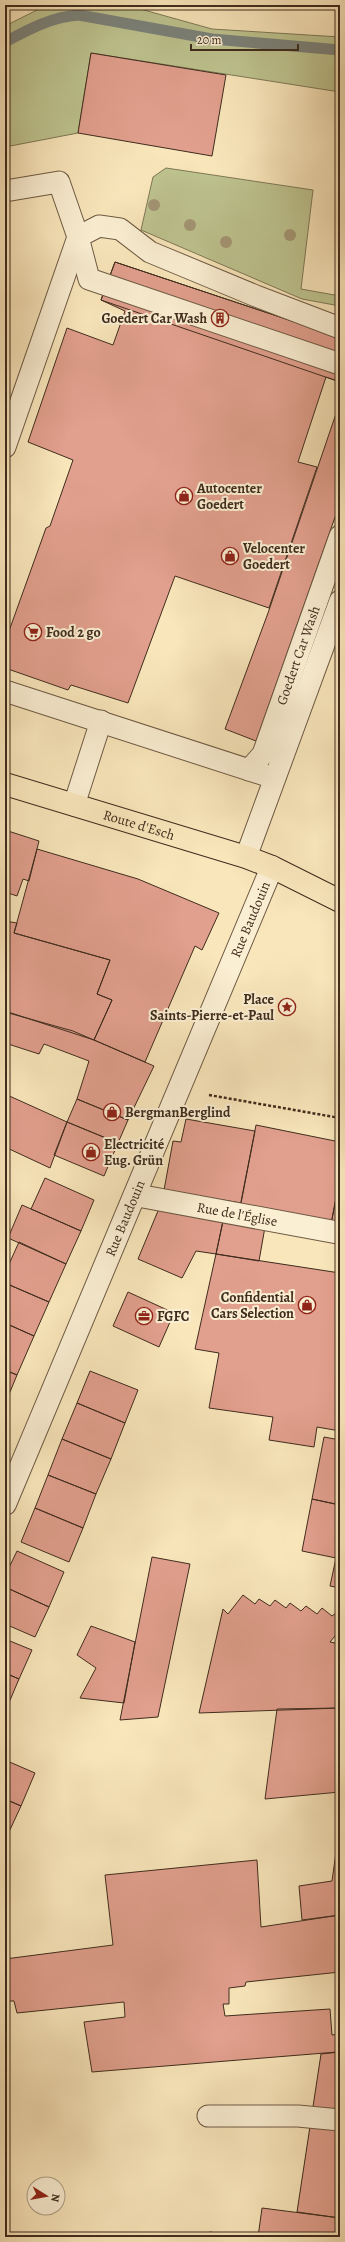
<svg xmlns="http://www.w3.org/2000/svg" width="345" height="2242" viewBox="0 0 345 2242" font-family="Alegreya,serif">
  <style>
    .green { fill: #bec490; stroke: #7e7856 }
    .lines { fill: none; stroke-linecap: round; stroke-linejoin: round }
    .stream { stroke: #7b837c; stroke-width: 11 }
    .building { fill: #e19f8d; stroke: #3f2c1d }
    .lane-casing { stroke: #6e5a44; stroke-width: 23 }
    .street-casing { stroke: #6e5a44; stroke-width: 24 }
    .primary-casing { stroke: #3f2c1d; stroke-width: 24 }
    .path { stroke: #3f2c1d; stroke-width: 2.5; stroke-dasharray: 3 2; stroke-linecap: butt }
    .lane { stroke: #fbefd3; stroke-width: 21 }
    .street { stroke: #fbefd3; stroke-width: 22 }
    .primary { stroke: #f9e6bb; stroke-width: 22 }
    .tree { fill: #a49574 }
    .labels { text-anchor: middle; stroke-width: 4; stroke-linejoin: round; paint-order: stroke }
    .poi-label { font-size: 14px; font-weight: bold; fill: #3f2c1d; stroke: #fbefd3; text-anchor: start }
    .street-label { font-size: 14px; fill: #3f2c1d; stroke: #fbefd3 }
  </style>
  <rect width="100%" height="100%" fill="#f9e6bb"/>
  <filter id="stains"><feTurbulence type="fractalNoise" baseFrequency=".005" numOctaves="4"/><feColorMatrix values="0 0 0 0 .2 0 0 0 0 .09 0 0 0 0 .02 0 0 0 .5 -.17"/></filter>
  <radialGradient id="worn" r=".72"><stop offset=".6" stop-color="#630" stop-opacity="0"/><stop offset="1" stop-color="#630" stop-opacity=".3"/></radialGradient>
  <path class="green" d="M54,5h72l86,24 128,8v55l-249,-39 -13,80 -73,14v-121l34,-17z
    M166,168l147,22 -12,99 39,7v10l-38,-7 -161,-69 12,-53z"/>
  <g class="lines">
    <path class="stream" d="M5,42c24,-13 46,-25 74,-27l133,24 128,11"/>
  </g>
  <path class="building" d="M91,53l135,22 -14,81 -134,-23z
    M115,262l225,75v45l-14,-5 -28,85 19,5 -48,141 -94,-32 -47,127 -57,-18 -3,5 -60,-21 -3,-7v-19l4,-12 37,-103 4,-2 23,-66 -45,-18 39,-114 46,17 12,-34 -24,-11z
    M115,262l225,75v45l-239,-82z
    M340,402v101l-84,238 -31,-12 43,-116z
    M5,830l34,11 -10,40 -6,-2 -6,17 -12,-4z
    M37,849l101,30 81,34 -17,37 -7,-4 -50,116 -51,-22 18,-40 -15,-6 13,-34 -96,-27z
    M5,921l12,2 -3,10 96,27 -13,34 15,6 -18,40 -89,-29z
    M5,1012l68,19 81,35 -26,54 -51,-21 12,-38 -45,-17 -5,10 -34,-11z
    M5,1094l62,28 -17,46 -45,-21z
    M77,1099l51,21 -10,23 -51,-21z
    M186,1119l69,12 -14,72 -77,-13 9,-49 8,1z
    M67,1122l51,21 -14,33 -50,-21z
    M256,1125l84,17v36l-9,46 -91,-17z
    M45,1178l49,22 -13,31 -50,-22z
    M340,1178v47l-9,-1z
    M22,1205l59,26 -15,33 -58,-26z
    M160,1206l63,15 -7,33 -20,-3 -14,27 -44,-19z
    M223,1221l42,6 -6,34 -43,-7z
    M19,1242l47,22 -17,38 -44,-19v-10z
    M216,1254l124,19v158l-23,-4 -3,20 -45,-7 4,-23 -64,-9 10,-55 -24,-4z
    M5,1283l44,19 -15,34 -29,-13z
    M128,1292l46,21 -15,34 -46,-21z
    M5,1323l29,13 -17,39 -12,-5z
    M5,1370l12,5 -12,29z
    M90,1371l48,19 -13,33 -48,-20z
    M77,1403l48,20 -14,36 -49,-20z
    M324,1437l16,3v65l-28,-6z
    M62,1439l49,20 -15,35 -48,-19z
    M48,1475l48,19 -13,34 -48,-20z
    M312,1499l28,6v83l-10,-2 6,-28 -34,-7z
    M35,1508l48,20 -14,34 -48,-20z
    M17,1551l47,21 -15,35 -44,-20v-11z
    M152,1557l38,7 -32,153 -38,3z
    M5,1587l44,20 -14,30 -30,-13z
    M243,1595l12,9 4,-5 11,7 5,-6 11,8 4,-5 11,8 5,-5 11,8 5,-6 10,8 4,-3 4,3v14l-10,12 10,2v64l-141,5 24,-104 5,5z
    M91,1626l44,16 -11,61 -44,-5 16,-30 -19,-13z
    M5,1639l27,11 -13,29 -14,-6z
    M5,1673l14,6 -14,33z
    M340,1708v84l-75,7 12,-90z
    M5,1760l30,13 -14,33 -16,-7z
    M5,1799l16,7 -13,28 -3,-1z
    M340,1824v91l-38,5 -3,-34 33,-5z
    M257,1860l4,67 79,-12v57l-94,10 -1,4 -16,2v16h-6l2,12 105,-7 2,26 7,-1 -2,18 -245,20 -8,-50 41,-5 -1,-15 -107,11 -3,-12h-9v-42l108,-14 -8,-70z
    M340,2030v22h-3l2,-18z
    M340,2052v166l-43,-6 24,-158z
    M262,2208l78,10v19h-82z
    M212,2232l1,5h-44z"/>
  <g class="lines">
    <defs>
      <g id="lane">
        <path d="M5,191l54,-9 19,55 -73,210"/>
        <path d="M340,328l-84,-32 -106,-44 -30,-23 -21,-3 -21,11 11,42 251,85"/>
        <path d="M5,691l269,87"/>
        <path id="s1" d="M249,770l14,-16 77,-218"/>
        <path d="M74,805l27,-84"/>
        <path d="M246,857l94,-256"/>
        <path d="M208,2116h90l42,4"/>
      </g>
      <g id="street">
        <path id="s2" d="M135,1195l205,38"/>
        <path id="s3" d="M5,1504l267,-637"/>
      </g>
      <g id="primary">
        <path id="s4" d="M5,784l241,73 26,10 68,34"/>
      </g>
    </defs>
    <use href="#lane" class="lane-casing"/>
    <use href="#street" class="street-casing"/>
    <use href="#primary" class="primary-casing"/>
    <path class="path" d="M209,1095l131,23"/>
    <use href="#lane" class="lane"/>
    <use href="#street" class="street"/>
    <use href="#primary" class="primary"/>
  </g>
  <g class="tree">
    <circle cx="154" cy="205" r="6"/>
    <circle cx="190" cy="225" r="6"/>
    <circle cx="290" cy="235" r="6"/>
    <circle cx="226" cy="242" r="6"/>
  </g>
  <defs>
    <symbol id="building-ring" viewBox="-11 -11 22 22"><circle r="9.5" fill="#fbefd3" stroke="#8f2418" stroke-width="1.5"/><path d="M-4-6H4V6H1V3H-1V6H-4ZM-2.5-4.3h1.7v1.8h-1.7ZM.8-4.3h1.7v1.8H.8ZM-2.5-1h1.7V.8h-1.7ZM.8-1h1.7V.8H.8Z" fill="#8f2418"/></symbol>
    <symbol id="shop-ring" viewBox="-11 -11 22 22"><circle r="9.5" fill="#fbefd3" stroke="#8f2418" stroke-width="1.5"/><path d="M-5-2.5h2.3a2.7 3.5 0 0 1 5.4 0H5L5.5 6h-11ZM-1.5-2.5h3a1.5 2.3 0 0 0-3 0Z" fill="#8f2418"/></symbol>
    <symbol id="supermarket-ring" viewBox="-11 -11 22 22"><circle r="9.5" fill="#fbefd3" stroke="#8f2418" stroke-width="1.5"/><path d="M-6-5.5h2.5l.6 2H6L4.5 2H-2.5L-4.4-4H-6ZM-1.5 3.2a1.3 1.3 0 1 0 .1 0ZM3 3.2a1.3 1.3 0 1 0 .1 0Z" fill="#8f2418"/></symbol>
    <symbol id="sight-ring" viewBox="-11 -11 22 22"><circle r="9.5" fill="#fbefd3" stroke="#8f2418" stroke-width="1.5"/><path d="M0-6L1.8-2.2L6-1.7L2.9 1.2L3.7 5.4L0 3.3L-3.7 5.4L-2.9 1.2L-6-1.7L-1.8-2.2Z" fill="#8f2418"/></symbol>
    <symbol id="office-ring" viewBox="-11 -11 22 22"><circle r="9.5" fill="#fbefd3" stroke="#8f2418" stroke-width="1.5"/><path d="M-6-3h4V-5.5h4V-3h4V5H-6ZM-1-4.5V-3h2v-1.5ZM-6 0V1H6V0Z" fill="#8f2418"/></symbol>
  </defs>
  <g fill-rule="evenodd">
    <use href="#building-ring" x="210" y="308" width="20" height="20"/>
    <use href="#shop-ring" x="174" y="486" width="20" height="20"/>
    <use href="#shop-ring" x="220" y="546" width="20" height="20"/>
    <use href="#supermarket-ring" x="23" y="622" width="20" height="20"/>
    <use href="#sight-ring" x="277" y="997" width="20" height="20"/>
    <use href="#shop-ring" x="102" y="1102" width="20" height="20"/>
    <use href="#shop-ring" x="81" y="1142" width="20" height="20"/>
    <use href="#shop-ring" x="297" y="1295" width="20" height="20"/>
    <use href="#office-ring" x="134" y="1306" width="20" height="20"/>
  </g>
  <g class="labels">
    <g class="poi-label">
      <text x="207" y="323" text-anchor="end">Goedert Car Wash</text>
      <text x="197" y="493">Autocenter<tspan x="197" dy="16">Goedert</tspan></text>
      <text x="243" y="553">Velocenter<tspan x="243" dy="16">Goedert</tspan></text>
      <text x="46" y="637">Food 2 go</text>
      <text x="274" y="1004" text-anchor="end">Place<tspan x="274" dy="16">Saints-Pierre-et-Paul</tspan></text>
      <text x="125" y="1117">BergmanBerglind</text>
      <text x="104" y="1149">Electricité<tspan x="104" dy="16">Eug. Grün</tspan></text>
      <text x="294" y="1302" text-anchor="end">Confidential<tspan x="294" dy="16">Cars Selection</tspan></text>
      <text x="157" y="1321">FGFC</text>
    </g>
    <g class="street-label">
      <text dy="5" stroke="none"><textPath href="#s1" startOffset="126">Goedert Car Wash</textPath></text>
      <text dy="5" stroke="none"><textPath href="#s4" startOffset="140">Route d'Esch</textPath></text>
      <text dy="5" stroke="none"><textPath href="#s3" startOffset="634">Rue Baudouin</textPath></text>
      <text dy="5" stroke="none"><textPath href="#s2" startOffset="104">Rue de l'Église</textPath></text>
      <text dy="5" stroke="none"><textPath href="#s3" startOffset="310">Rue Baudouin</textPath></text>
    </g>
  </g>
  <rect width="345" height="2242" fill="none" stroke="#f9e6bb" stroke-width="20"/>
  <rect x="6" y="6" width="333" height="2230" fill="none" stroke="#3f2c1d" stroke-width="2"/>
  <rect x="10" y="10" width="325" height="2222" fill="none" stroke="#3f2c1d"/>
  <g transform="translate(46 2196) rotate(101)"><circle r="19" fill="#fbefd3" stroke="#b0a18a"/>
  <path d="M0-3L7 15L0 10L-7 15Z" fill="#8f2418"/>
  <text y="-6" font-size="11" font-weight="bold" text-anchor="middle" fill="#3f2c1d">N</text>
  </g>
  <path d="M191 44v6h107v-6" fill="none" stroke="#3f2c1d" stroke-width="2"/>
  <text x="197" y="44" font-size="12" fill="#3f2c1d" stroke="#fbefd3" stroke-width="3" paint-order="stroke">20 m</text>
  <rect width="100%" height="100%" filter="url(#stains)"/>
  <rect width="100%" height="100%" fill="url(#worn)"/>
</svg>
